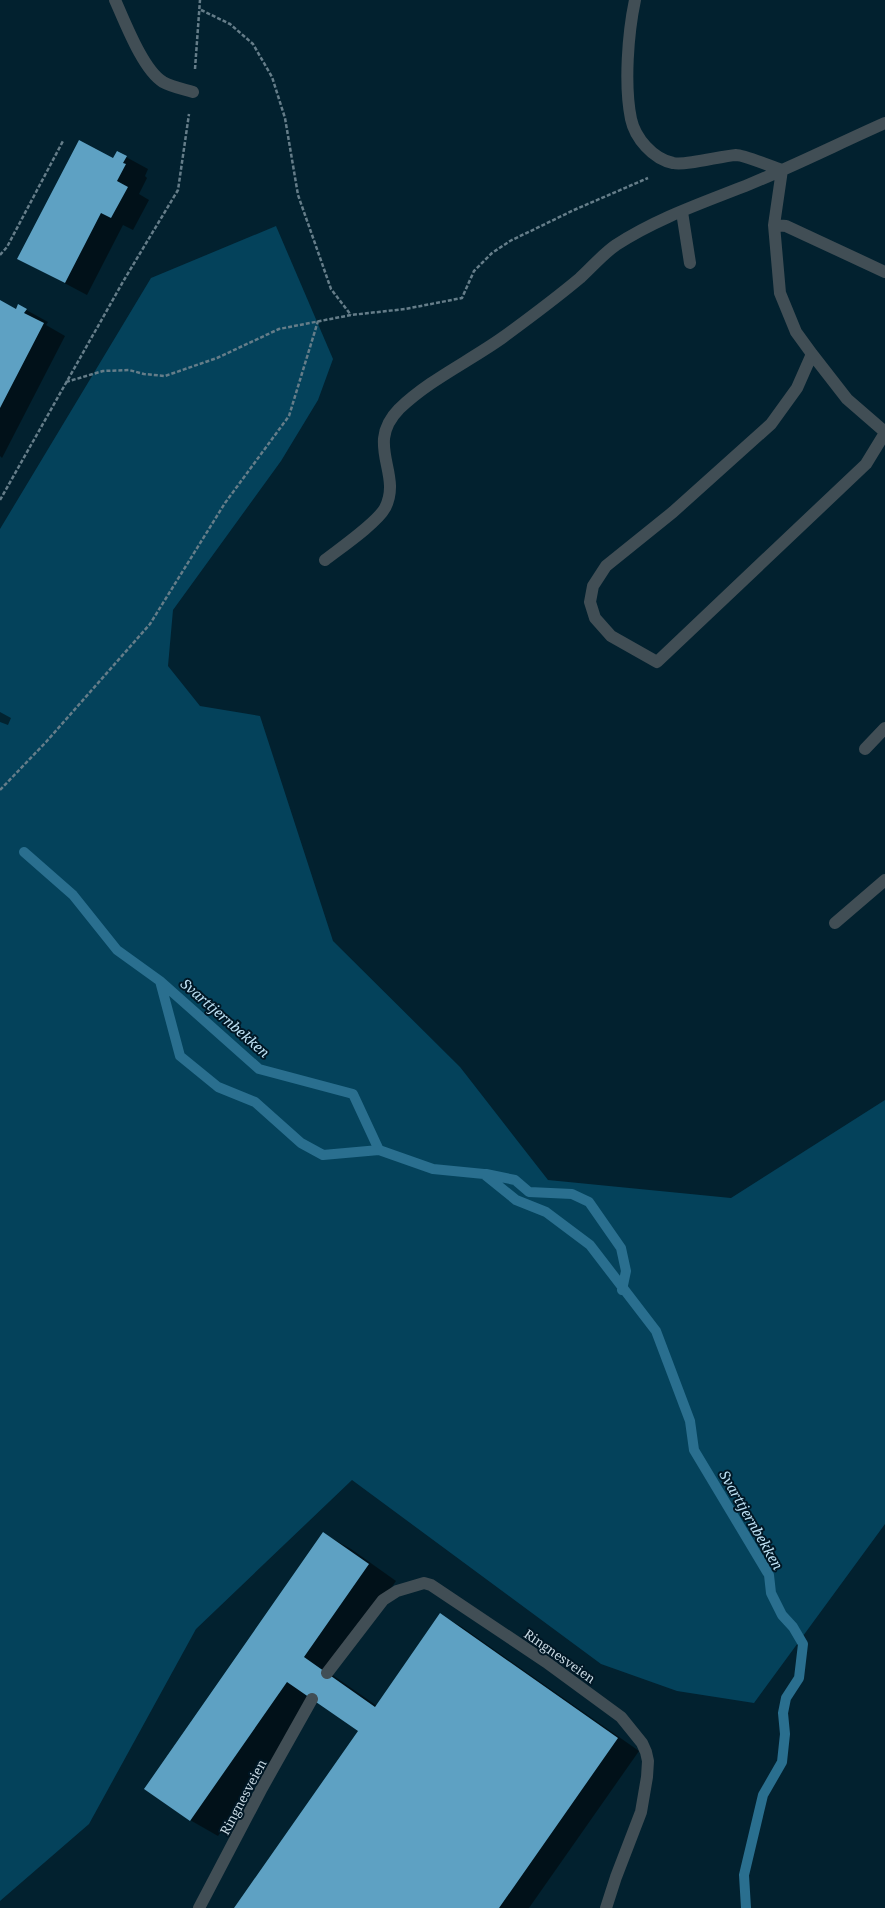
<svg xmlns="http://www.w3.org/2000/svg" width="885" height="1908" viewBox="0 0 885 1908" font-family="'Noto Serif',serif">
  <style>
    .green { fill: #04425b }
    .shadow { fill: #0007 }
    .lines { fill: none; stroke-linecap: round; stroke-linejoin: round }
    .stream { stroke: #2a6f8f; stroke-width: 10 }
    .building { fill: #5ea1c3 }
    .path { stroke: #657d89; stroke-width: 2.5; stroke-dasharray: 4 2; stroke-linecap: butt }
    .service { stroke: #414e55; stroke-width: 12 }
    .labels { text-anchor: middle; stroke-width: 4; stroke-linejoin: round; paint-order: stroke }
    .street-label { font-size: 13px; fill: #c7d8e2; stroke: #001725 }
    .water-label { font-size: 14px; font-style: italic; fill: #bee2f5; stroke: #001725 }
  </style>
  <rect width="100%" height="100%" fill="#02212f"/>
  <path class="green" d="M276,226l57,133 -15,41 -37,61 -108,149 -5,56 32,40 60,10 73,225 127,126 88,113 183,18 154,-98v424l-131,179 -77,-12 -76,-27 -249,-184 -156,149 -107,195 -89,77v-1372l151,-251z"/>
  <path class="shadow" d="M126,157l22,12 -3,7 2,2 -8,16 10,6 -16,30 -10,-5 -36,70 -68,-36 95,-100z
    M0,302l17,8 2,-4 29,16 -2,3 19,11 -63,122 -2,-2z
    M0,712l11,6 -3,7 -8,-3z
    M324,1534l27,15 45,32 -65,93 46,32 64,-91 21,12 177,124 -110,157h-294l124,-177 -45,-32 -96,137 -28,-16z"/>
  <g class="lines">
    <path class="stream" d="M24,852l49,43 44,55 43,31 20,75 38,31 37,15 46,41 22,12 56,-5 54,19 51,5 32,26 30,12 44,33 66,86 34,90 4,29 75,125 2,18 11,22 11,12 10,17 -4,34 -13,20 -3,15 2,21 -3,28 -19,33 -19,80 2,33
      M160,981l99,88 94,25 26,56
      M486,1174l29,6 14,12 43,2 17,8 32,46 5,23 -4,19"/>
  </g>
  <path class="building" d="M79,140l34,18 4,-7 10,5 -4,7 3,1 -9,17 11,6 -17,31 -10,-5 -36,70 -48,-24z
    M0,300l16,9 2,-5 9,5 -3,4 20,10 -44,85z
    M323,1532l46,32 -65,93 71,50 65,-94 178,125 -119,170h-265l124,-177 -71,-49 -97,139 -46,-32z"/>
  <g class="lines">
    <path class="path" d="M201,10l29,14 23,20 19,33 13,41 13,77 33,94 20,26
      M195,69l5,-69
      M0,255l7,-8 56,-106
      M66,382l37,-11 26,-1 15,4 21,2 52,-18 62,-29 72,-14 54,-6 57,-11 12,-27 18,-18 18,-12 64,-31 74,-32
      M0,500l124,-220 54,-90 11,-76
      M0,790l46,-48 104,-118 75,-121 64,-87 29,-95"/>
    <path class="service" d="M115,0c10,22 28,70 48,82 9,5 20,7 30,10
      M635,0c-7,33 -11,85 -4,119 4,19 22,40 42,44 12,3 48,-7 63,-8 9,0 36,12 46,15l-8,55 6,68 16,39 16,22 35,45 38,33
      M682,212l8,51
      M774,225l12,1 99,46
      M812,354l-15,34 -26,36 -98,88 -67,54 -13,20 -3,16 5,16 16,18 46,26 209,-198 19,-31
      M325,560c14,-11 52,-37 60,-52 18,-35 -21,-63 14,-99 30,-29 69,-47 103,-71 26,-19 53,-39 78,-60 12,-11 23,-24 36,-33 41,-27 89,-43 134,-61 46,-19 90,-41 135,-61
      M865,749l20,-21
      M835,923l50,-43
      M327,1673l56,-73 14,-9 27,-8 7,2 115,77 75,55 21,26 4,9 2,9 -1,16 -6,35 -25,65 -10,31
      M199,1908l63,-120 50,-89"/>
  </g>
  <g class="labels">
    <g class="street-label">
      <text transform="translate(560 1656) rotate(35)" y="5">Ringnesveien</text>
      <text transform="translate(243 1797) rotate(-62)" y="5">Ringnesveien</text>
    </g>
    <g class="water-label">
      <text transform="translate(225 1018) rotate(41)" y="5">Svarttjernbekken</text>
      <text transform="translate(751 1520) rotate(60)" y="5">Svarttjernbekken</text>
    </g>
  </g>
</svg>
